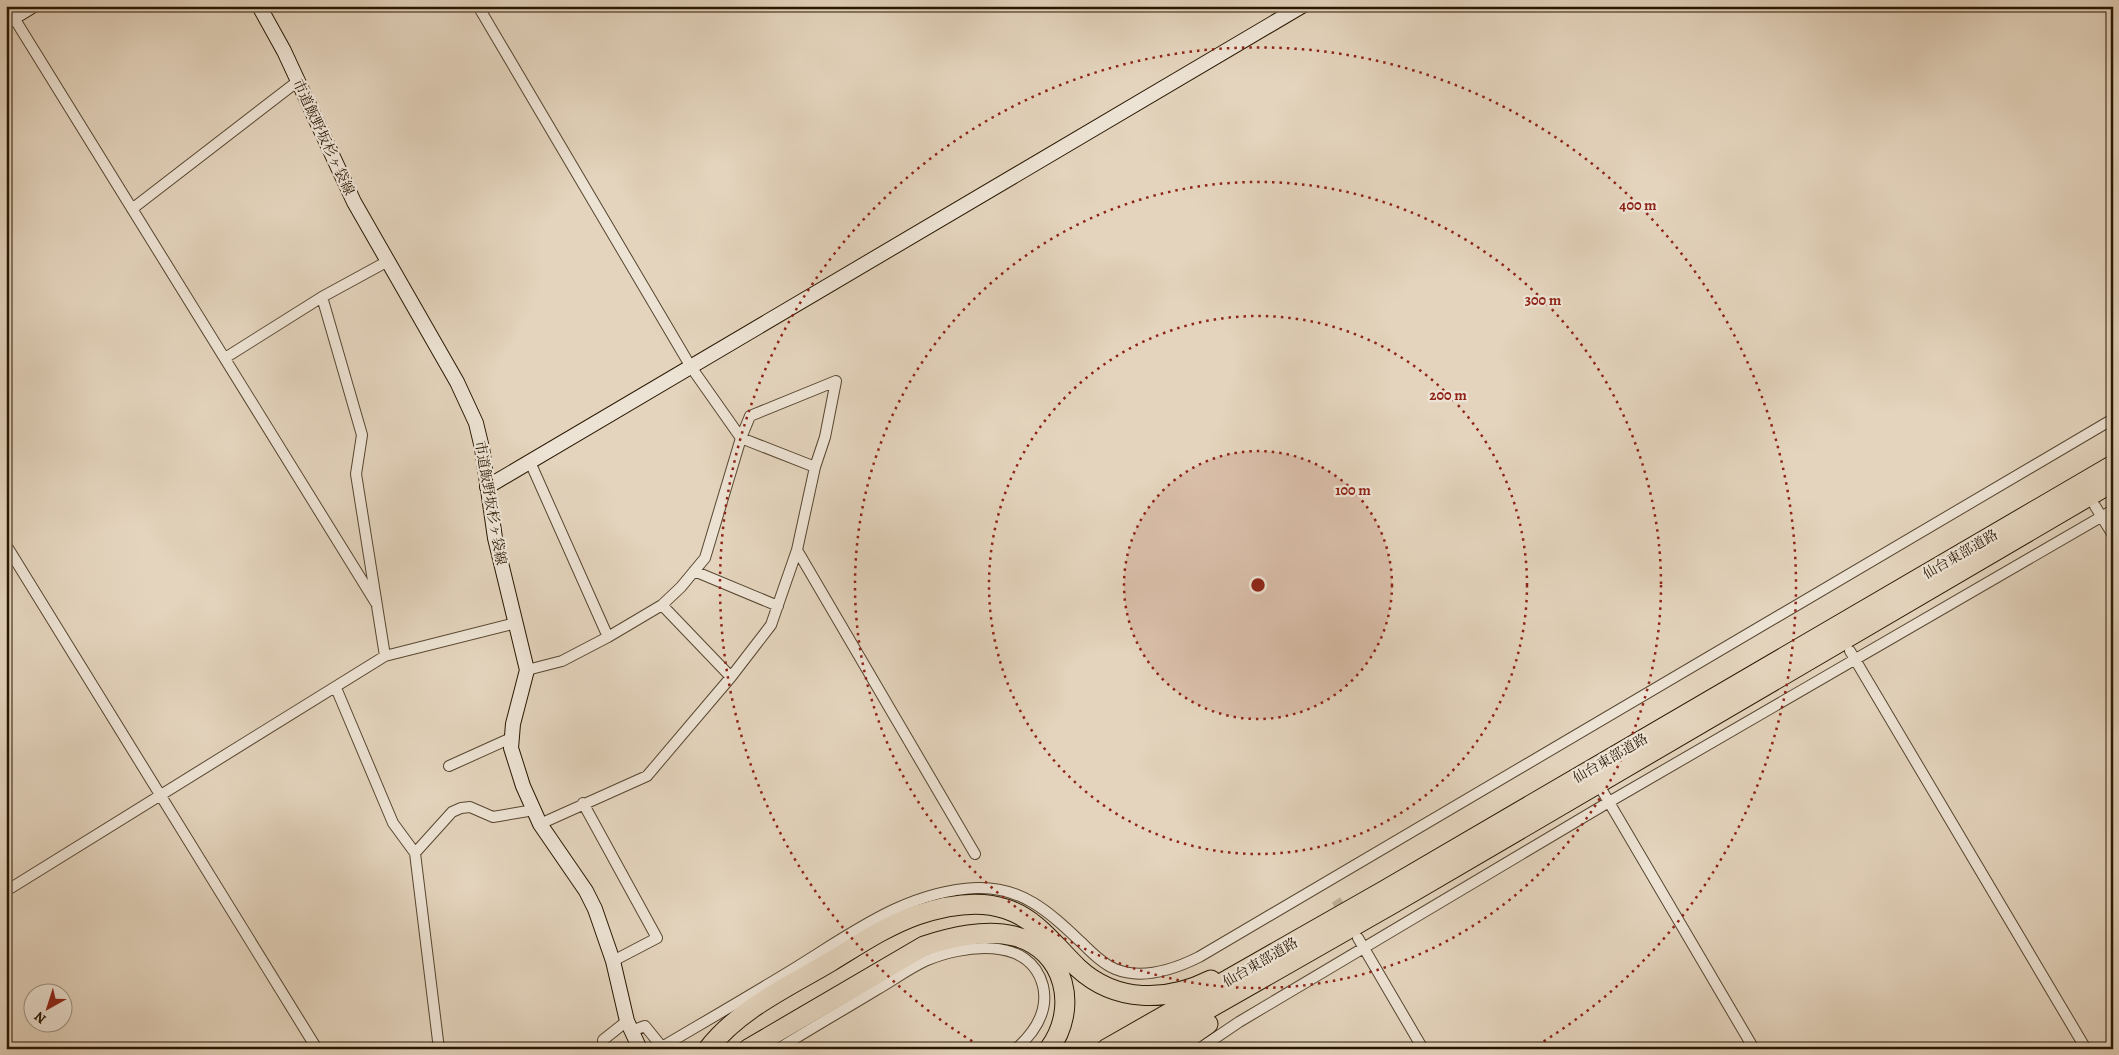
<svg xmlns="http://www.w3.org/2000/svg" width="2119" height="1055" viewBox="0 0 2119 1055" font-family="Alegreya,'Noto Serif JP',serif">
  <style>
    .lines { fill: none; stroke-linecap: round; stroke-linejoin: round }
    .street-tunnel { stroke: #beae97; stroke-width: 10; stroke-dasharray: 10 5; stroke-linecap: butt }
    .street-casing { stroke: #574630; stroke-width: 12 }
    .secondary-casing { stroke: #281701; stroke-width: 16 }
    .highway-casing { stroke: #281701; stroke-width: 21 }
    .street { stroke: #ede3d4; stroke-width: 10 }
    .secondary { stroke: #ede3d4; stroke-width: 14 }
    .highway { stroke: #e4d4bd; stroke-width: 19 }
    .ring { fill: none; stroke: #8f2418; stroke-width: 2.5; stroke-dasharray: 2.5 5 }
    .labels { text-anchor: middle; stroke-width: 4.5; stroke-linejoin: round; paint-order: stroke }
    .street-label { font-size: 14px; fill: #281701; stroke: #ede3d4 }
    .centre { fill: #8f2418; stroke: #ede3d4; stroke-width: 2.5 }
    .ring-label { font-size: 15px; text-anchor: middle; font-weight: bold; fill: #8f2418; stroke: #ede3d4; stroke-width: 4.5; stroke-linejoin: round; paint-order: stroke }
  </style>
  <rect width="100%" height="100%" fill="#e4d4bd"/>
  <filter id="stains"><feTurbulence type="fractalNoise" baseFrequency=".004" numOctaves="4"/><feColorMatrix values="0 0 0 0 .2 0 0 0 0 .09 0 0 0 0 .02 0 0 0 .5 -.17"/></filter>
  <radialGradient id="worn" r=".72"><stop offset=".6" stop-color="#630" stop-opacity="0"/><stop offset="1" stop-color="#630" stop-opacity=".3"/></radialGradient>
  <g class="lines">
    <path class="street-tunnel" d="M1336,900l10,16"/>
    <defs>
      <path id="street" d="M478,6l213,361 50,71 74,29
        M14,18l362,585
        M132,209l166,-128
        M322,297l40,138 -6,39 29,182
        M225,358l97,-61 66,-36
        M530,462l78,175
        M2095,506l18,29
        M6,545l311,504
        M797,550l178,304
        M694,571l84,35
        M662,605l69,72
        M1850,651l236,398
        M527,670l35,-9 46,-24 54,-32 19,-18 24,-29 36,-120 9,-22 86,-35 -11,56 -10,30 -18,83 -26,75 -40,52 -84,99 -107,48
        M336,688l57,135 22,30 24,196
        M449,766l62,-28
        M1603,792l151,257
        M583,803l74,135 -44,23
        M415,853l37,-41 9,-4 9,-1 23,10 41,-7
        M6,891l379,-235 131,-33
        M1358,938l65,111
        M631,1031l14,-5 17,21c44,-26 89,-52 133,-79 57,-35 112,-77 181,-80 47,-2 75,26 107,56 9,9 20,20 32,25 27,11 60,0 84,-12l914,-538
        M603,1049v-9l24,-19
        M778,1049c32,-20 65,-39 98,-59 16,-9 32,-21 49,-29 37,-16 105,-26 118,25 6,26 -9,47 -27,63
        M1199,1049l40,-27 370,-220 504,-292"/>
      <path id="secondary" d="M259,6l25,45 70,151 103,180 19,41 6,25 13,90 32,132 -14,54 -2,24 12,38 17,38 46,67 9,18 18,52 14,60 13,28
        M6,22l26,-16
        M487,487l815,-481"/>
      <path id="highway" d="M708,1049c31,-40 80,-62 122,-87 28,-17 56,-36 87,-47 27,-9 60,-16 89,-6 31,10 49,37 72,59 38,35 89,34 133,12
        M748,1049l176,-103c28,-9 61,-17 90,-10 52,13 65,73 35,113
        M1106,1049l279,-159 728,-425
        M1138,1049l256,-146 719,-421
        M1172,1049l36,-25"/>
    </defs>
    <use href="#street" class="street-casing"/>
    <use href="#secondary" class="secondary-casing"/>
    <use href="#highway" class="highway-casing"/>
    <use href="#street" class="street"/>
    <use href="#secondary" class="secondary"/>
    <use href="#highway" class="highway"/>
  </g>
  <circle cx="1258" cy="585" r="134" fill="#8f2418" fill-opacity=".12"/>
  <g class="ring">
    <circle cx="1258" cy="585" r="134"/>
    <circle cx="1258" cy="585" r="269"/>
    <circle cx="1258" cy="585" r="403"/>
    <path d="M985 1049A538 538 0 1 1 1531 1049"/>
  </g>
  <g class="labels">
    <g class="street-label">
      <text transform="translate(324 137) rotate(65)" y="5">市道飯野坂杉ヶ袋線</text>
      <text transform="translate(491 503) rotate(80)" y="5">市道飯野坂杉ヶ袋線</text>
      <text transform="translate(1960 554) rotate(-30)" y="5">仙台東部道路</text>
      <text transform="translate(1610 758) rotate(-30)" y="5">仙台東部道路</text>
      <text transform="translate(1260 962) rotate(-30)" y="5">仙台東部道路</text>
    </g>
  </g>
  <circle cx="1258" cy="585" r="8" class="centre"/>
  <g class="ring-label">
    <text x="1638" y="210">400 m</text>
    <text x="1543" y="305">300 m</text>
    <text x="1448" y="400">200 m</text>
    <text x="1353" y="495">100 m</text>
  </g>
  <rect width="2119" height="1055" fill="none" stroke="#e4d4bd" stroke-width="25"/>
  <rect x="8" y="8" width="2104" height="1040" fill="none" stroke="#281701" stroke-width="2.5"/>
  <rect x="12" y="12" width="2094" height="1030" fill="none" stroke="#281701"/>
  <g transform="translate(48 1008) rotate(219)"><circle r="24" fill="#ede3d4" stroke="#9e9180"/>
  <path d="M0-4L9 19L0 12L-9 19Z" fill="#8f2418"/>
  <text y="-8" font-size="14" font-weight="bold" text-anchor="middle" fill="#281701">N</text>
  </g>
  <rect width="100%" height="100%" filter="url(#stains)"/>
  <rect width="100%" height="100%" fill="url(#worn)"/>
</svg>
